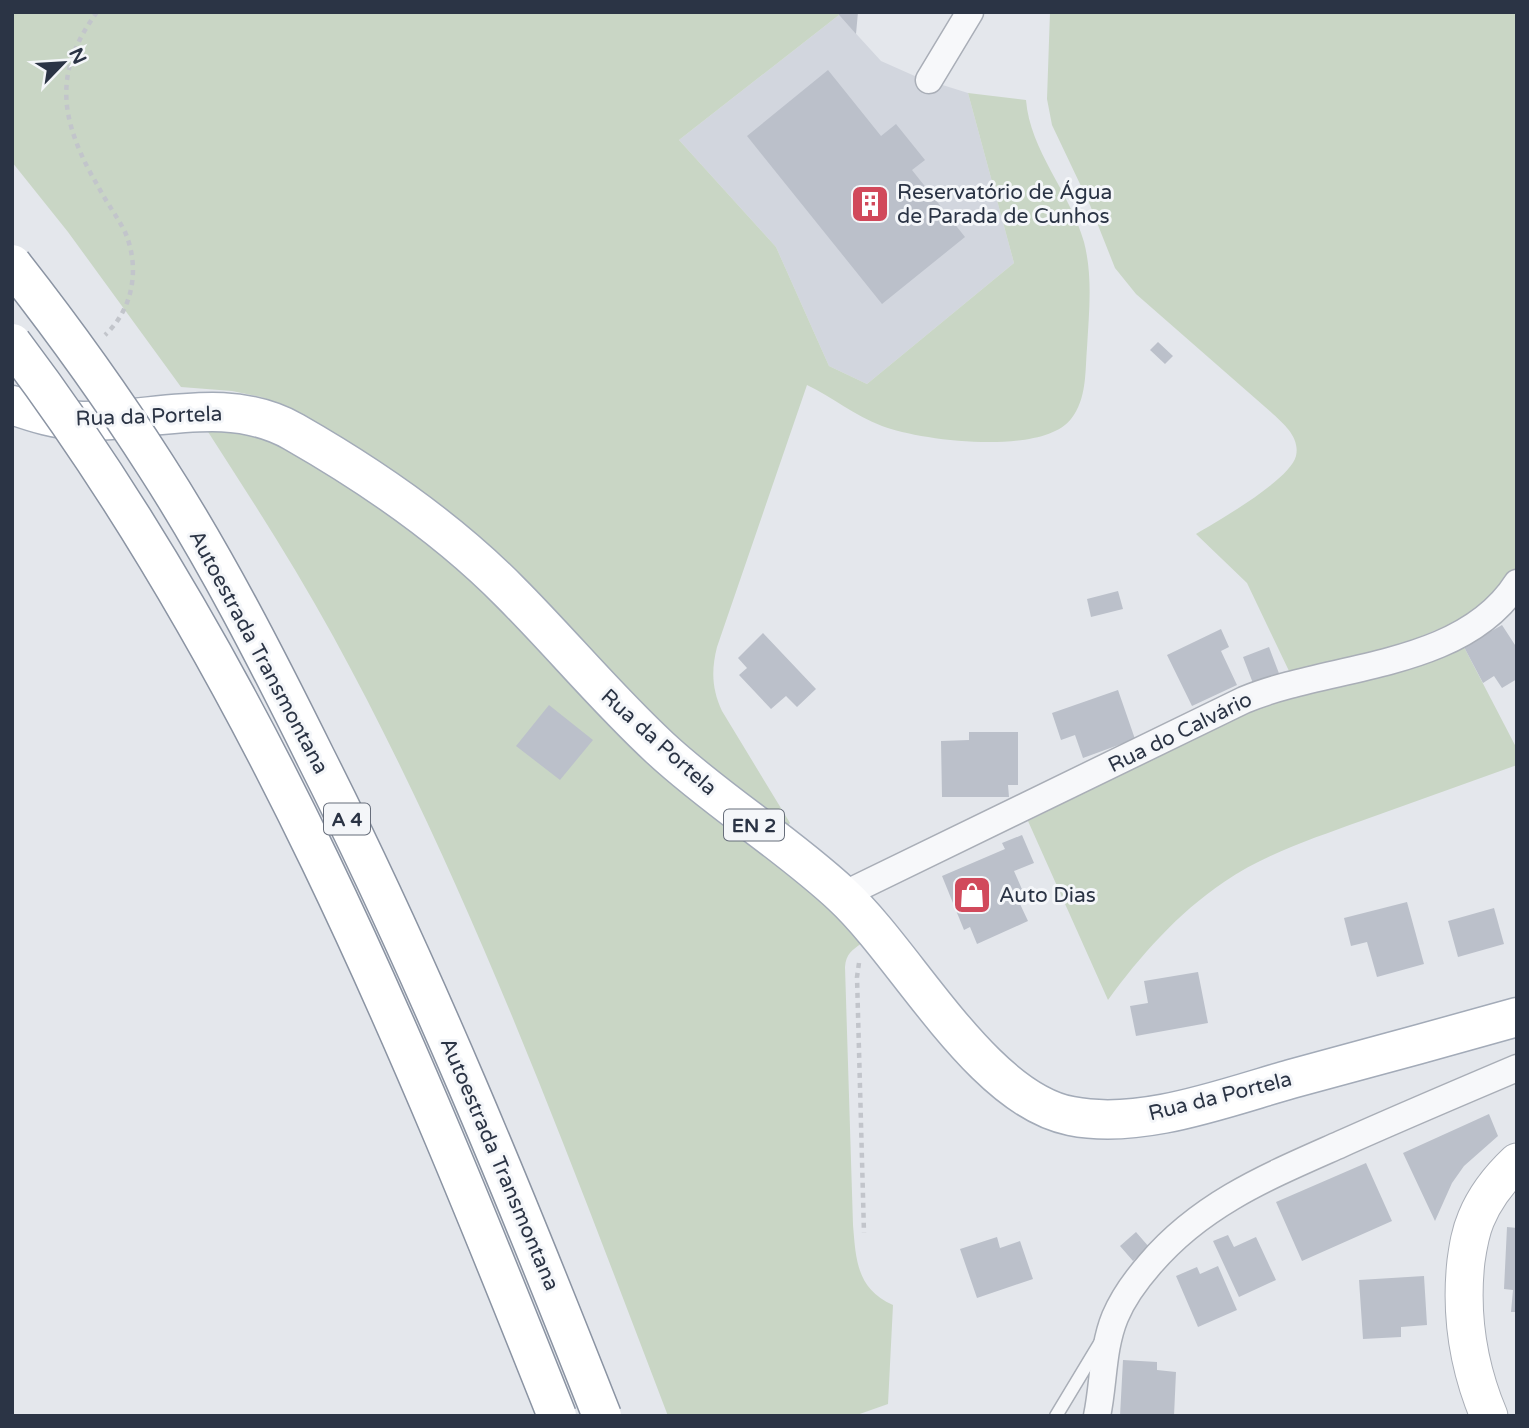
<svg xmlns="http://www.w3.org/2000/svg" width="1529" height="1428" viewBox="0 0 1529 1428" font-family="'Varela Round',sans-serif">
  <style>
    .built { fill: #d2d6de }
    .green { fill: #c9d6c5 }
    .building { fill: #bbc0ca }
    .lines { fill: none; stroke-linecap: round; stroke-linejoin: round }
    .lane-casing { stroke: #a9aeb7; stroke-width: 15 }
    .street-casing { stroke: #a9aeb7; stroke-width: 29 }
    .secondary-casing { stroke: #a9aeb7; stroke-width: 39 }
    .primary-casing { stroke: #a3abb8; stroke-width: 41 }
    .path { stroke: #c2c5cb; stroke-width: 4.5; stroke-dasharray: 5 5; stroke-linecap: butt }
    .lane { stroke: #f7f8fa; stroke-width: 12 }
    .street { stroke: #f7f8fa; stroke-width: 26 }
    .secondary { stroke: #fff; stroke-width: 37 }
    .primary { stroke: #fff; stroke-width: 38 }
    .highway-bridge-casing { stroke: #8b94a3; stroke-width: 41; stroke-linecap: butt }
    .highway-bridge { stroke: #fff; stroke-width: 38 }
    .labels { text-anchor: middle; stroke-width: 6; stroke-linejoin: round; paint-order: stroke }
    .shield { fill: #f4f6f9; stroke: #676e7b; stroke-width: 2 }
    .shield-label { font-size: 19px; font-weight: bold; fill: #2b3445 }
    .poi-label { font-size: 21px; fill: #2b3445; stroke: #f4f6f9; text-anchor: start }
    .street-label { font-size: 21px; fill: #2b3445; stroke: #f4f6f9 }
  </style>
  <rect width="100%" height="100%" fill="#e4e7ec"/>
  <path class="built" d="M839,15l42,46 36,16 51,16 46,170 -147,121 -38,-18 -53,-119 -97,-107z"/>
  <path class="green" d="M12,12h827v3l-160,125 97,107 53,119 38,18 147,-121 -46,-170 58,7c4,51 44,92 58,142 9,35 5,70 3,106 -2,24 0,51 -16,71 -29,37 -149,22 -189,7 -27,-10 -50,-29 -75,-41l-90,262c-6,24 -5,42 5,64l68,112 -5,6 -89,-74 -54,-49 -83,-91 -57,-57 -165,-122 -50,-29 -26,-10 -29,-6 -51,-4 -113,-155 -56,-70z
    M1050,12h467v559l-40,42 -77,32 -111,26 -42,-88 -51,-49c22,-13 94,-54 100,-78 4,-18 -11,-31 -23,-42l-137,-120 -21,-26 -25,-63 -38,-80 -5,-26z
    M203,424l72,17 112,65 127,113 57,67 51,52 198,160 42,45c-10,7 -16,11 -17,24l8,258c3,36 4,64 40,80l-5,99 -34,12h-186c-101,-264 -199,-532 -335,-780 -40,-73 -85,-142 -130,-212z
    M1464,647l53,102v16c-52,19 -104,37 -156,56 -47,17 -96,33 -137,61 -46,31 -84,74 -116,118l-80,-179 215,-110 205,-58z"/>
  <path class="building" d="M839,12h19l-2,22 -17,-19z
    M828,70l53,66 15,-12 29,36 -13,10 53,67 -83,67 -135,-168z
    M1158,342l15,14 -8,8 -15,-14z
    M1118,591l5,18 -32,8 -4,-18z
    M1502,625l15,23v31l-15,9 -8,-12 -11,7 -19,-36z
    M1221,629l8,18 -8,4 16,34 -45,21 -25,-51z
    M763,633l53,56 -19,18 -11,-11 -15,13 -32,-34 8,-7 -9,-10z
    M1269,647l11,29 -26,10 -11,-29z
    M1118,690l17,49 -52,19 -8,-23 -14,5 -9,-27z
    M549,705l44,35 -33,40 -44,-34z
    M969,732h49v53h-10l1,12h-67l-1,-56 28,-1z
    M1022,835l12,28 -20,8 13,30 -7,3 8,17 -51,23 -7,-17 -6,3 -22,-54 63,-27 -3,-6z
    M1407,902l17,62 -47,13 -10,-35 -16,4 -7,-28z
    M1494,908l10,36 -46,13 -10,-36z
    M1198,972l10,51 -72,13 -6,-30 18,-3 -4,-22z
    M1489,1114l9,22 -34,30 -12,17 -17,38 -32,-68z
    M1366,1163l26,58 -90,40 -26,-59z
    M1507,1227l10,1v84h-6l2,-22 -9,-1z
    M1136,1232l13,15 -16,14 -13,-15z
    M1228,1235l6,12 22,-10 20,43 -37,17 -26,-56z
    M997,1237l3,11 20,-7 13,38 -56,19 -17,-49z
    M1218,1266l19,44 -39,17 -22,-51 21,-9 3,7z
    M1424,1276l3,49 -26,2v10l-38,2 -4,-59z
    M1123,1360l34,2v8l19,2 -2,44h-54z"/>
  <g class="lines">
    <defs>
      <path id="lane" d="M1056,1416l44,-73"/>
      <path id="street" d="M929,80l41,-68
        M843,895l401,-195c86,-36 218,-31 273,-117
        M1097,1416c7,-33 5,-67 18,-99 8,-19 21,-37 35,-53 52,-61 119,-88 191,-120 58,-26 117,-51 176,-76"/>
      <path id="secondary" d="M1489,1416c-21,-50 -29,-101 -23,-155 2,-14 4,-28 10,-42 9,-22 24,-41 41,-57"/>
      <path id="primary" d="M12,405c23,8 45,15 70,16 71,1 146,-27 212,11 77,44 154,97 216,160 51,51 97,107 150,156 57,53 125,94 182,147 65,60 140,204 229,221 70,14 153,-18 220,-37 75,-20 151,-41 226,-62"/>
    </defs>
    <use href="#lane" class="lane-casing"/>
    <use href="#street" class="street-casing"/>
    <use href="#secondary" class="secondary-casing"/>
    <use href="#primary" class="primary-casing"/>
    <path class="path" d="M97,12c-21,29 -34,58 -30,94 3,27 17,57 31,80 8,16 19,30 27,46 15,35 9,76 -20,103
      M859,963l-2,14 7,256"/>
    <use href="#lane" class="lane"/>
    <use href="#street" class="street"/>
    <use href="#secondary" class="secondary"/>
    <use href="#primary" class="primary"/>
    <defs>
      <path id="highway-bridge" d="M12,264c51,65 100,133 144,202 60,93 111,193 160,292 108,214 198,435 286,658
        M12,343c241,319 398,703 545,1073"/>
    </defs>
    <use href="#highway-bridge" class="highway-bridge-casing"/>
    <use href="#highway-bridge" class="highway-bridge"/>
  </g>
  <defs>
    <symbol id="building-square" viewBox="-11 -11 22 22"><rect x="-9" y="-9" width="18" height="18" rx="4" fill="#d1495b" stroke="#f4f6f9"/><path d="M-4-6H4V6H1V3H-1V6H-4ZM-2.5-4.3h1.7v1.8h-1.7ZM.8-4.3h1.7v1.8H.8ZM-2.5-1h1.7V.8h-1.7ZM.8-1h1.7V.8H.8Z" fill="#fff"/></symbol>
    <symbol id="shop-square" viewBox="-11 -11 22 22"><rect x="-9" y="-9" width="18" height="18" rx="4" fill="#d1495b" stroke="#f4f6f9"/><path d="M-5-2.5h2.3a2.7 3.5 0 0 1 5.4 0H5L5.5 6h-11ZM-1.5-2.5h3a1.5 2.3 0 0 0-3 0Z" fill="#fff"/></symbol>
  </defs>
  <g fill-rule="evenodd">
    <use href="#building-square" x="848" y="182" width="44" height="44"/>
    <use href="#shop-square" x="950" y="873" width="44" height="44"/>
  </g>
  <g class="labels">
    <g class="shield">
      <rect x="324" y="803.5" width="46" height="31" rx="5"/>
      <rect x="724" y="809.5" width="60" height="31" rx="5"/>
    </g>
    <g class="shield-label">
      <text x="347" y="826">A 4</text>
      <text x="754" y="832">EN 2</text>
    </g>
    <g class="poi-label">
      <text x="897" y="199">Reservatório de Água<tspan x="897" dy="24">de Parada de Cunhos</tspan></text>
      <text x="999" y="902">Auto Dias</text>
    </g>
    <g class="street-label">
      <text transform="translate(149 416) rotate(-2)" y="7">Rua da Portela</text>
      <text transform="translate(259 652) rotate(62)" y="7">Autoestrada Transmontana</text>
      <text transform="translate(1180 732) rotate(-26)" y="7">Rua do Calvário</text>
      <text transform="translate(659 742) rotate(42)" y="7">Rua da Portela</text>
      <text transform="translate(1220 1096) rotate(-14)" y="7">Rua da Portela</text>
      <text transform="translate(500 1164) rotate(67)" y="7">Autoestrada Transmontana</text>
    </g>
  </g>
  <rect width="1529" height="1428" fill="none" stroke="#2b3445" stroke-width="28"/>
  <g transform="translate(63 63) rotate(65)" stroke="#f4f6f9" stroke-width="5" paint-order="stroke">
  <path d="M0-5L12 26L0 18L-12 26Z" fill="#2b3445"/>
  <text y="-10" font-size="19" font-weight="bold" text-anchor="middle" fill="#2b3445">N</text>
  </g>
</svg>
